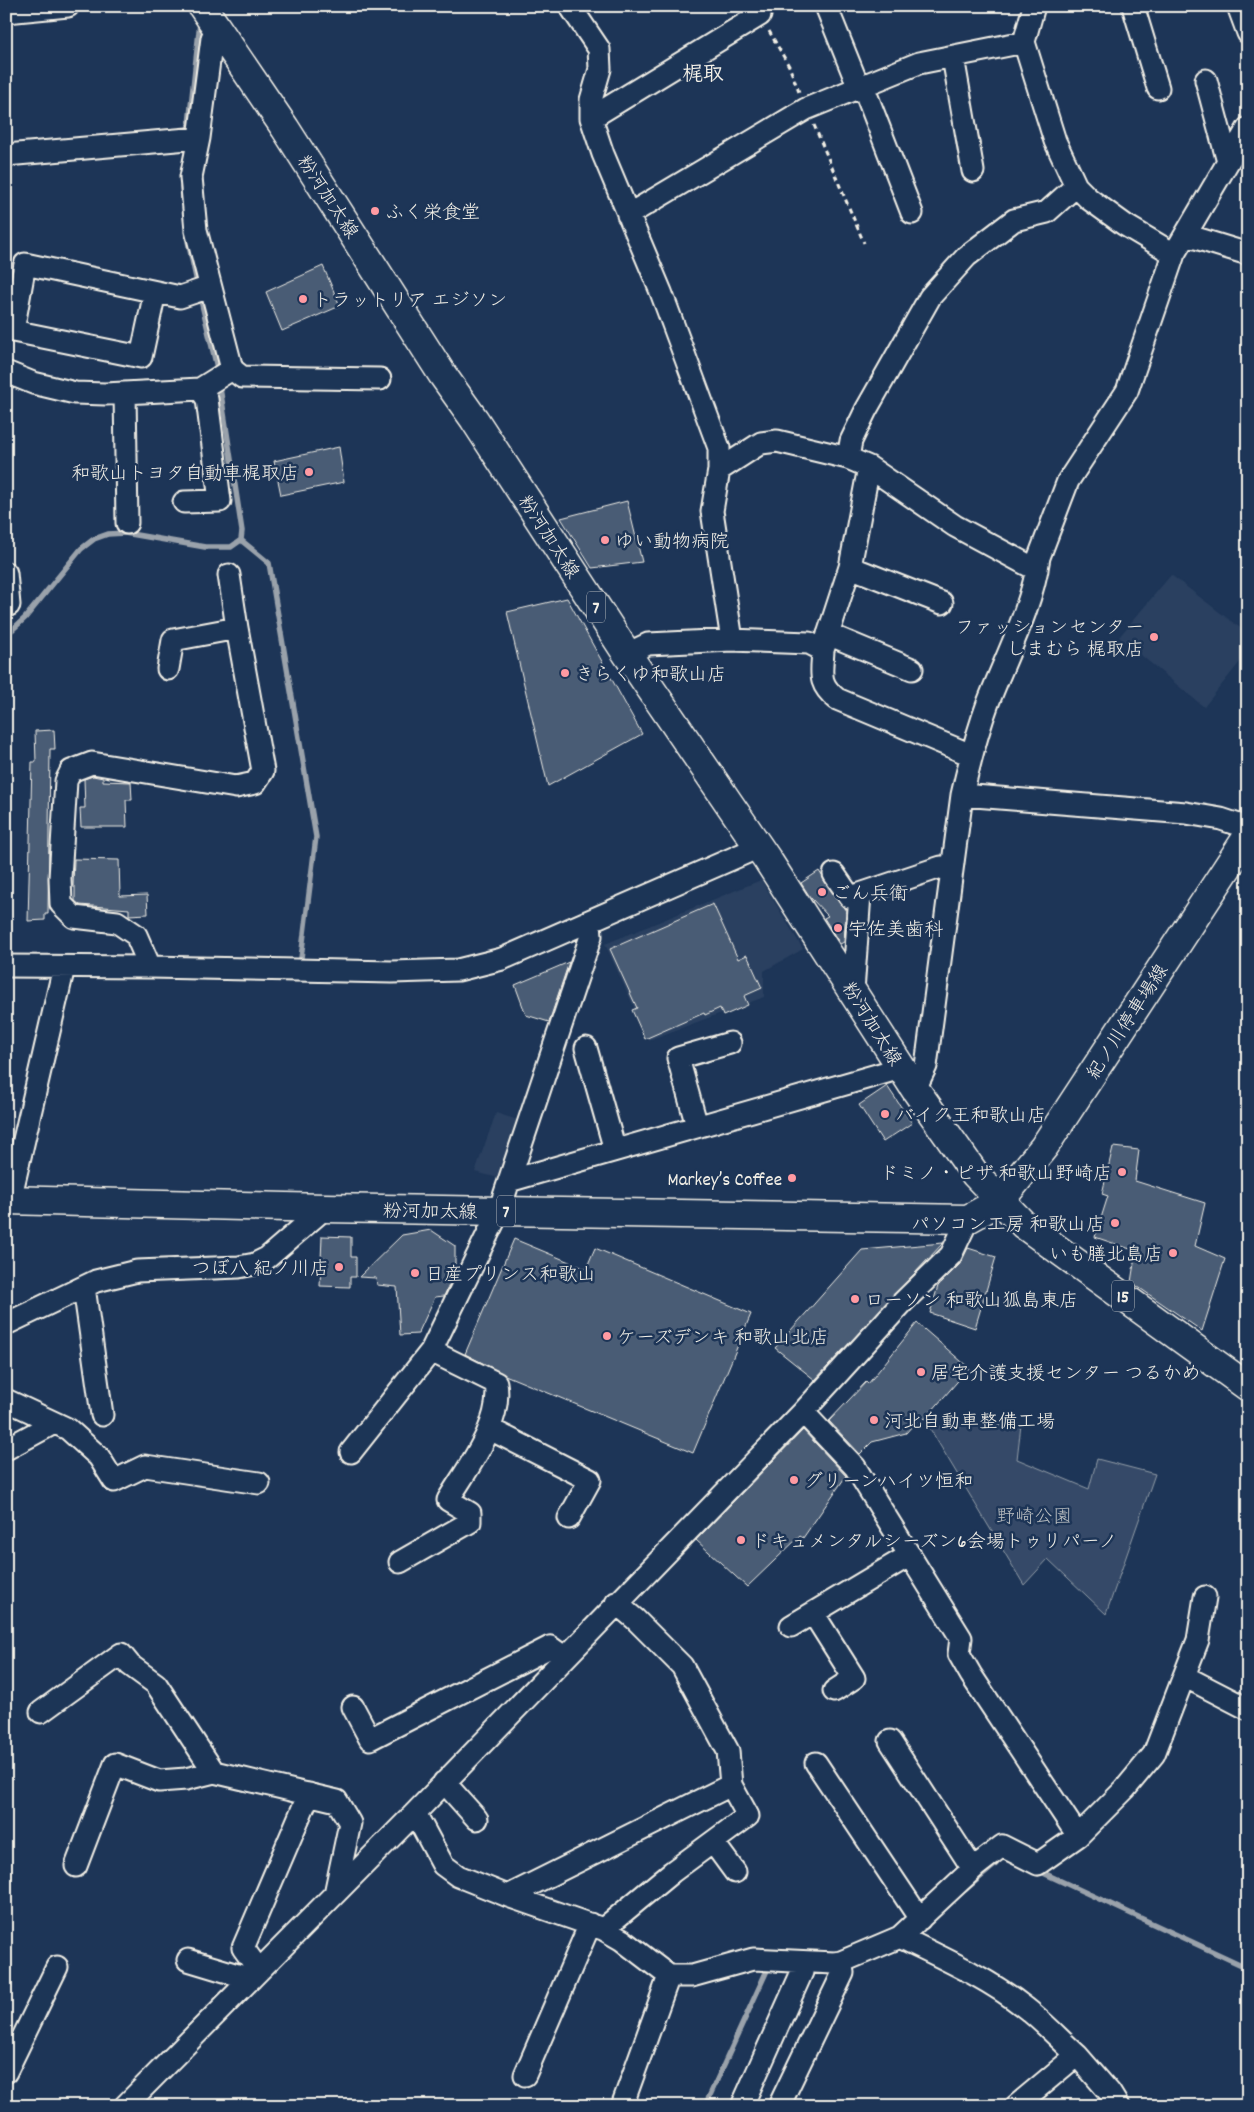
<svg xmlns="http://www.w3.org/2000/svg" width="1254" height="2112" viewBox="0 0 1254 2112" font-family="Dekko,'Klee One',sans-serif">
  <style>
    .built { fill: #2a4060 }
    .green { fill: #354a67; stroke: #949ea8 }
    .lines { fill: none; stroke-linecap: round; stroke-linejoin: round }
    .stream { stroke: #9aa2ab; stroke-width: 5.5 }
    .building { fill: #485b74; stroke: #f4f1e8 }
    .minor-casing { stroke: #f4f1e8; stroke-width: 25 }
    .secondary-casing { stroke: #f4f1e8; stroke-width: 31 }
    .primary-casing { stroke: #f4f1e8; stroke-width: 31 }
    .path { stroke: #f4f1e8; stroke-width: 3; stroke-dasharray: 5 4; stroke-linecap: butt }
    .minor { stroke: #1d3557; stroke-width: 21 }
    .secondary { stroke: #1d3557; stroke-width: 28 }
    .primary { stroke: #1d3557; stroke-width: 28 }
    .poi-dot { fill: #ff9aa2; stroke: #1d3557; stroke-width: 2 }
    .labels { text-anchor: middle; stroke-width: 5; stroke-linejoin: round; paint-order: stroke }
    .shield { fill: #1d3557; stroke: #b4b9bc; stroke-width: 1 }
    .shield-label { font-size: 18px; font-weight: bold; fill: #f4f1e8 }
    .street-label { font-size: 19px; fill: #f4f1e8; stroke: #1d3557 }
    .poi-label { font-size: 19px; fill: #f4f1e8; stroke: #1d3557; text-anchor: start }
    .park-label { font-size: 19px; fill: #bbbfc1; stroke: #1d3557 }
    .quarter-label { font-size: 21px; font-weight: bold; fill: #f4f1e8; stroke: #1d3557 }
  </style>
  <rect width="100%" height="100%" fill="#1d3557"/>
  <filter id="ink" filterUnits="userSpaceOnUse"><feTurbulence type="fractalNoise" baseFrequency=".02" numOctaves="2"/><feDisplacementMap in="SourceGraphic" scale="10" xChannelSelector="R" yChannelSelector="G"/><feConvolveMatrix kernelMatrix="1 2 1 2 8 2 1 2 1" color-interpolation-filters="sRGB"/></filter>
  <g filter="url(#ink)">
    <path class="built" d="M1171,575l77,59v18l-44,55 -85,-70z
      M761,880l42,69 -39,22v26l-115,43 -44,-96z
      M496,1113l25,8 -18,58 -28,-7z"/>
    <path class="green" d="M1021,1425l-4,34 72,30 8,-30 58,15 -49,140 -58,-55 -24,26 -95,-158z"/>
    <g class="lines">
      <path class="stream" d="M188,134l12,-112
        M182,180l1,21
        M186,232l12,55
        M200,296l18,76
        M241,540l28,23 47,274 -15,121
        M6,632l6,-2 13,-12 56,-69 13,-10 14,-5 17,-1 80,14h26l10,-7 1,-9 -23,-150
        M1243,813l5,-8
        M1037,1870l211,98
        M965,1890l31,-26
        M705,2106l64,-140"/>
    </g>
    <path class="building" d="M323,266l17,40 -58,25 -16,-39z
      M339,447l5,35 -63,13 -7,-34z
      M627,501l15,61 -50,6 -31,-50z
      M567,598l75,136 -94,52 -41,-174z
      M54,730l1,19h-5l-2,165h-3v6l-17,1 4,-159h4l-1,-31z
      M93,776l10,2v3l28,1 1,18h-6l1,27h-46l-1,-19h5l-1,-29z
      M74,859l45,1 1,36 27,-1 1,19 -19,1v-6l-49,-4 -5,-4v-14h-2z
      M819,871l21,33 6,5 -2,33 -4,2 -16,-26 4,-2 -18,-19 -9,-14z
      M713,904l25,55 9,-4 15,33 -18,8 4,9 -25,11 -3,-8 -15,7 -1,-2 -59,26 -13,-29 5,-2 -27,-59z
      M569,962l-20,60 -23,-7 -11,-30z
      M887,1086l25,37 -29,19 -24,-37z
      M1113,1147l26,3 -4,31 70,22 -10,43 30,13 -23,72 -71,-49 5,-31 -41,-14 13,-41 -6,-2z
      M431,1230l24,16v26l-11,24 -9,1 -17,37 -18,1 -3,-48 -20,-2 -1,-7 -17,-1 43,-42z
      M322,1236l29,1v20h5v20h-6v10l-30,-1z
      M514,1239l72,30 9,-21 156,66 -58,139 -188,-78 -40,-21z
      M943,1243l-128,137 -40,-32 87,-98z
      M968,1248l28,9 -21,71 -45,-15 8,-27 22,-22z
      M917,1323l52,45 -44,51 -4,-3 -15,17 -34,9 -12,12 -31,-33 37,-39 2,2z
      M803,1430l43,46 -43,62 -3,-2 -53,51 -51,-47z"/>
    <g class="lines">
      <defs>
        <path id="minor" d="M570,6l29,43 1,20 -9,31v18l12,36 58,138 58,156v22l-7,41 20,129
          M826,6l33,82
          M1034,6l-10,36 31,99 21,45 13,13 36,26 49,29
          M1133,6l25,82
          M1238,6l10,27
          M6,12l62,-6
          M218,30l-6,8 -13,100 -8,39 5,53 36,139 10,8 138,2
          M953,57l20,114
          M1206,80l22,82
          M863,86l49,127
          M591,118l169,-103
          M6,155l193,-17
          M628,215l178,-106 113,-46 105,-21
          M1186,235l62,19
          M155,292l-14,65 -128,-26 12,-67 155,33 30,-10
          M6,372l27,11 42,10 30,1 95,-5 32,-20
          M125,393l2,130
          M848,458l3,-17 15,-31 64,-113 37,-41 47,-36 33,-8 29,-26
          M719,470l42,-27 16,-2 71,17 21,9 86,59 82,44
          M184,502l36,-1 -13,-102 -7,-10
          M850,567l92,36
          M6,573l3,32
          M229,575l8,53
          M828,634l84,35
          M823,650l27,-83 19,-100
          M627,654l21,-10 84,-4 77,3 14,7c-1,23 -6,33 14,49l134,56
          M962,795l224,18 35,6 27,9
          M834,874l16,23 10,-3
          M6,966l144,1 242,5 66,-2 44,-11 257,-112
          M150,967l-14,-32 -19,-13 -43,-5 -13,-13 -1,-26 6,-97 5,-10 21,-8 144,24 19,-4 8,-12 -26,-143 -64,12 -5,29
          M853,991l7,-97 81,-27 11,1
          M586,1048l29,102
          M915,1089l11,-23 36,-271c7,-31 15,-62 26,-92 18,-47 44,-95 51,-146l29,-76 59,-90 47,-137 74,-126
          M697,1126l-19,-68 52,-15
          M509,1181l82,-245 -1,-14
          M10,1200l54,-233
          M84,1287l18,128
          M6,1324l90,-43 41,-10 102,-4 16,-3 12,-6 58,-50
          M6,1400l62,29 31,28 15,24 31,-15 114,17
          M803,1412l52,55 106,171 -2,16 12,21 107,161 47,-47 29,-35 30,-78
          M490,1429l100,51 -21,38
          M6,1449l48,-26
          M351,1452l80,-101 68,-140 10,-30 392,-113
          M400,1562l70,-40v-9l-22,-13c20,-33 55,-77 48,-117l-65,-32
          M1205,1597l-7,43 -14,36 64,33
          M813,1613l41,65 -20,13
          M791,1626l119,-71
          M353,1707l17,32 180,-92 14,10
          M41,1712l80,-58 9,11 26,19 58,88 123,29 13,22 -15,71
          M890,1741l83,128
          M816,1763l104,156
          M444,1782l33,37
          M415,1813l28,52 15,11 50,20 223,-111 -3,-34 -46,-85 -47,-47 -19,-16
          M713,1842l22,30
          M76,1866l39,-102 44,17 27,-2 28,-7
          M508,1896l95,33 19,11 47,36
          M603,1929l69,-57 76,-56 -17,-31
          M900,1937c42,21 86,40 123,69 19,14 36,33 54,49l-61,51
          M188,1960l63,19
          M259,1970l-16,-22 66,-154
          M1077,2055l33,38 8,13
          M6,2072l51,-105
          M525,2075l65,-151
          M125,2106l290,-293 388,-401 100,-110 48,-47 17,-36
          M622,2106l47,-130h23l61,-17 81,4 7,-1 59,-25 75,-70 27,-21 36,18 40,-28
          M742,2106l60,-134 1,-10
          M779,2106l64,-133 -2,-11"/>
        <path id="secondary" d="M1000,1201l44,-54 204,-311"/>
        <path id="primary" d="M202,6l83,122 157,246 32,45 153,235 140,205 148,230 60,85 49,51 224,162
          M6,1200l319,8 643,11 32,-18"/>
      </defs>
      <use href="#minor" class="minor-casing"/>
      <use href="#secondary" class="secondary-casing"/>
      <use href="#primary" class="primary-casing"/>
      <path class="path" d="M769,31l20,35 10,26
        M814,125l50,118"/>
      <use href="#minor" class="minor"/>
      <use href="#secondary" class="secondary"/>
      <use href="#primary" class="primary"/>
    </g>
  </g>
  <g class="poi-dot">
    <circle cx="375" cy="211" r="5"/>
    <circle cx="303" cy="299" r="5"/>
    <circle cx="309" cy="472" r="5"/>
    <circle cx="605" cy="540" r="5"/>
    <circle cx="1154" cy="637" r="5"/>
    <circle cx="565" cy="673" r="5"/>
    <circle cx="822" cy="892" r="5"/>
    <circle cx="838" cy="928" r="5"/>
    <circle cx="885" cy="1114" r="5"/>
    <circle cx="1122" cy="1172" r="5"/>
    <circle cx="792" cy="1178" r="5"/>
    <circle cx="1115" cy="1223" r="5"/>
    <circle cx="1173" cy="1253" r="5"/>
    <circle cx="339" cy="1267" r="5"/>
    <circle cx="415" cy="1273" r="5"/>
    <circle cx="855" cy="1299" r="5"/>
    <circle cx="607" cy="1336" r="5"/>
    <circle cx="921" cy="1372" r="5"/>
    <circle cx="874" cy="1420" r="5"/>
    <circle cx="794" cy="1480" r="5"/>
    <circle cx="741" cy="1540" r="5"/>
  </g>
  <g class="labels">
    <g class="shield">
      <rect x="587" y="591.5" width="18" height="31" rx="4"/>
      <rect x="497" y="1195.5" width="18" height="31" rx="4"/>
      <rect x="1112" y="1280.5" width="22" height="31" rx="4"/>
    </g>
    <g class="shield-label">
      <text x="596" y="613">7</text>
      <text x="506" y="1217">7</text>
      <text x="1123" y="1302">15</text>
    </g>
    <g class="street-label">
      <text transform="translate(329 196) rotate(57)" y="7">粉河加太線</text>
      <text transform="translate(550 536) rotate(57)" y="7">粉河加太線</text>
      <text transform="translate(1126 1021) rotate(-57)" y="7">紀ノ川停車場線</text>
      <text transform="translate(873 1023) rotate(58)" y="7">粉河加太線</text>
      <text transform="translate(430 1210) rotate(1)" y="7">粉河加太線</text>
    </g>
    <g class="poi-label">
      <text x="385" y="218">ふく栄食堂</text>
      <text x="313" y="306">トラットリア エジソン</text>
      <text x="299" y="479" text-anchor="end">和歌山トヨタ自動車梶取店</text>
      <text x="615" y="547">ゆい動物病院</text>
      <text x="1144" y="633" text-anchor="end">ファッションセンター<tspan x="1144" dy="22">しまむら 梶取店</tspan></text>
      <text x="575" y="680">きらくゆ和歌山店</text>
      <text x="832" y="899">ごん兵衛</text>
      <text x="848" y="935">宇佐美歯科</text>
      <text x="895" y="1121">バイク王和歌山店</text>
      <text x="1112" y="1179" text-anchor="end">ドミノ・ピザ 和歌山野崎店</text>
      <text x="782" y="1185" text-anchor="end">Markey’s Coffee</text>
      <text x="1105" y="1230" text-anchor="end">パソコン工房 和歌山店</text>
      <text x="1163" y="1260" text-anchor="end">いも膳北島店</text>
      <text x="329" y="1274" text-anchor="end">つぼ八 紀ノ川店</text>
      <text x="425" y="1280">日産プリンス和歌山</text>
      <text x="865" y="1306">ローソン 和歌山狐島東店</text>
      <text x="617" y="1343">ケーズデンキ 和歌山北店</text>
      <text x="931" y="1379">居宅介護支援センター つるかめ</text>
      <text x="884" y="1427">河北自動車整備工場</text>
      <text x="804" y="1487">グリーンハイツ恒和</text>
      <text x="751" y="1547">ドキュメンタルシーズン6会場トゥリパーノ</text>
    </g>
    <g class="park-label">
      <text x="1034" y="1522">野崎公園</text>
    </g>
    <g class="quarter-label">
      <text x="703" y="80">梶取</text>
    </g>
  </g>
  <rect width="1254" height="2112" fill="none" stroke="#1d3557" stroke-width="25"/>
  <rect x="12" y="12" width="1229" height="2087" fill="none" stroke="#f4f1e8" stroke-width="2" filter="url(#ink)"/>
</svg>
